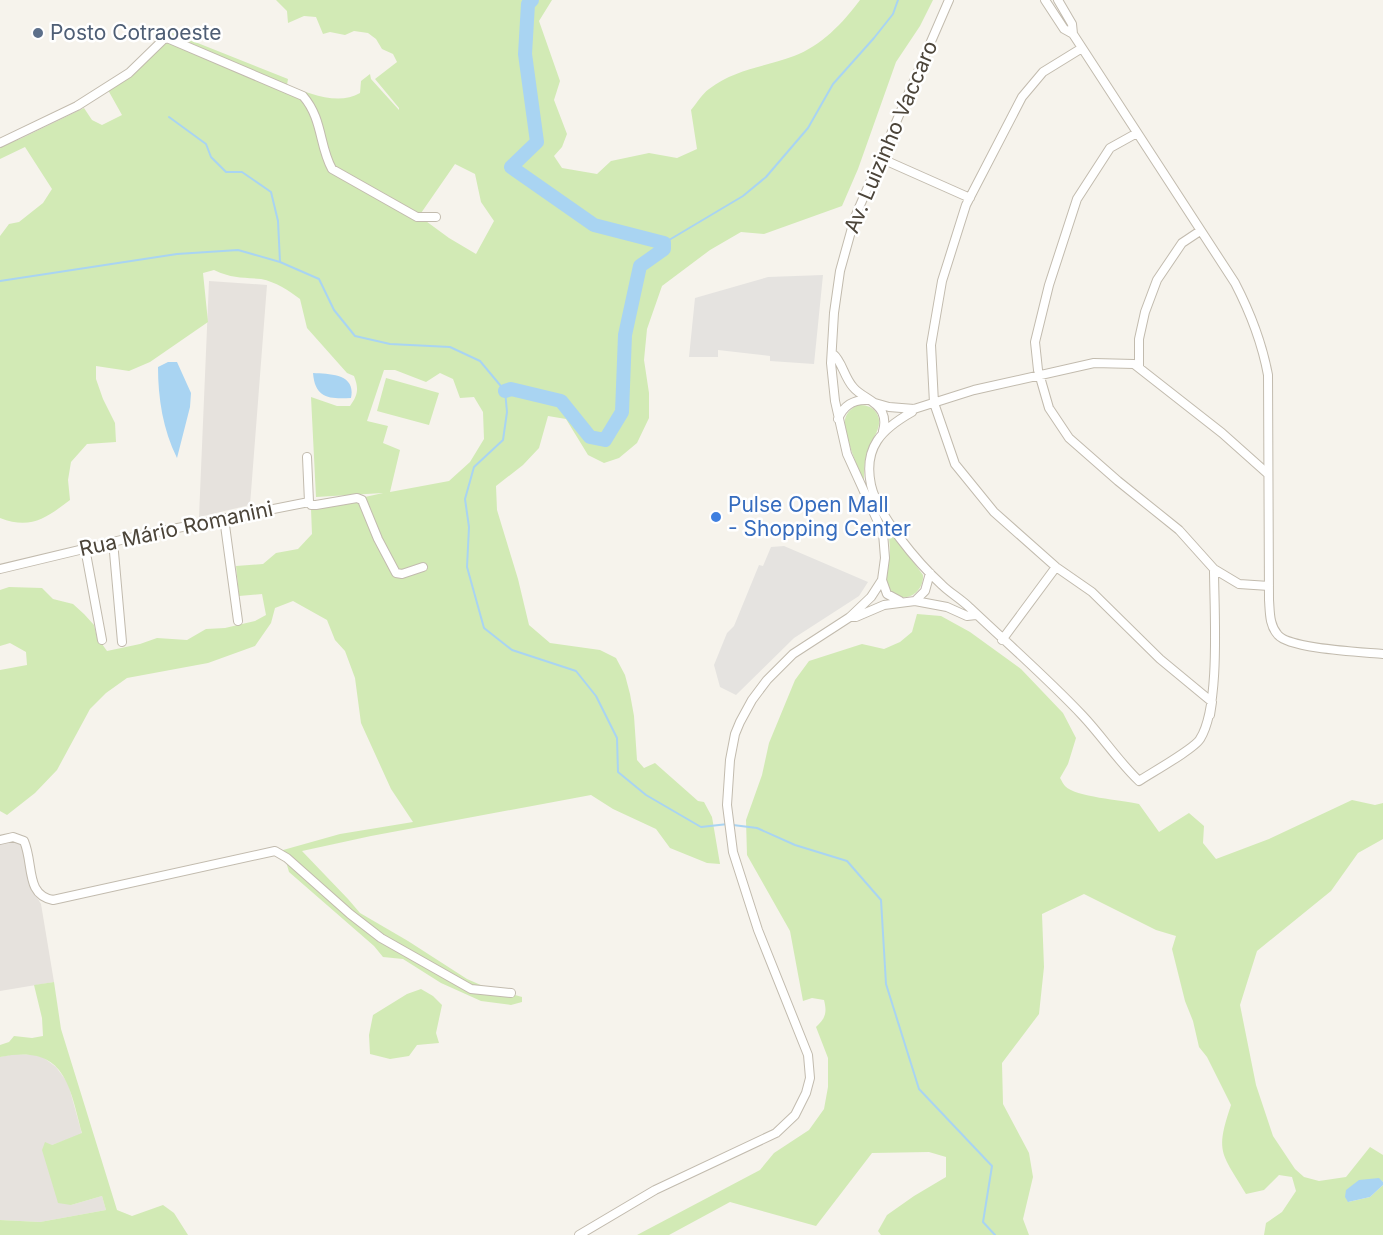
<svg xmlns="http://www.w3.org/2000/svg" width="1383" height="1235" viewBox="0 0 1383 1235" font-family="Inter,sans-serif">
  <style>
    .industrial { fill: #e6e2dd }
    .green { fill: #d2eab5; fill-rule: evenodd }
    .parking { fill: #e5e3e0 }
    .water { fill: #a9d4f2 }
    .lines { fill: none; stroke-linecap: round; stroke-linejoin: round }
    .stream { stroke: #a9d4f2; stroke-width: 2 }
    .river { stroke: #a9d4f2; stroke-width: 14 }
    .street-casing { stroke: #c2bbae; stroke-width: 10 }
    .street { stroke: #fff; stroke-width: 8 }
    .service-dot { fill: #5c6f8a; stroke: #fff; stroke-width: 2 }
    .shop-dot { fill: #3f7fe0; stroke: #fff; stroke-width: 2 }
    .labels { text-anchor: middle; stroke-width: 5; stroke-linejoin: round; paint-order: stroke }
    .service-label { font-size: 21px; fill: #4e5e75; stroke: #fff; text-anchor: start }
    .street-label { font-size: 21px; fill: #4b4439; stroke: #fff }
    .shop-label { font-size: 21px; fill: #366cbe; stroke: #fff; text-anchor: start }
  </style>
  <rect width="100%" height="100%" fill="#f6f3ec"/>
  <path class="industrial" d="M209,281l58,4 -17,220 -51,12z
    M14,840l8,3 11,48 8,13 13,78 -54,9v-148z
    M14,1054l26,1 16,12 12,16 14,51 -30,11 19,60 31,-9 4,14 -66,12 -40,-2v-163z"/>
  <path class="green" d="M276,0h276l-13,21 21,60 -6,19 13,34 -5,13 -8,9 8,12 35,6 14,-13 38,-8 28,5 20,-9 -6,-39c6,-7 11,-16 18,-21 26,-20 56,-22 85,-33 27,-10 49,-33 66,-56h73l-13,26 -24,36 -38,107 -16,37 -78,28 -23,-2 -31,18 -48,36 -15,43 -3,31 5,33v25l-12,25 -18,15 -15,5 -16,-8 -22,-36 -18,-3 -9,32 -16,17 -27,21 1,24 21,69 11,46 21,18 50,7 16,8 9,17 5,19 4,22 3,44 7,8 11,-5 43,38 6,1 8,15 8,47 -13,-1 -37,-15 -14,-19 -43,-20 -22,-14 -220,41 -69,15 46,48 12,14 48,28 59,38 16,7 39,11v5l-11,3 -30,-4 -40,-18 -38,-24 -20,-2 -9,-11 -85,-74 -4,-14 -9,-6 64,-18 73,-12 -22,-33 -30,-66 -6,-45 -10,-27 -10,-11 -8,-20 -34,-19 -18,7 -4,15 -16,23 -47,17 -81,15 -21,15 -16,16 -33,61 -22,23 -28,22 -7,-4v-141l27,-5 -1,-13 -16,-9 -10,3v-56l9,-3 33,1 11,11 20,5 11,10 10,11 3,12 10,14 33,-7 17,-6 30,2 19,-11 19,-1 30,-7 11,-6 -4,-21 -23,2 -3,-30 27,-2 13,-11 22,-4 14,-15 -1,-25 72,-16 -67,4 -5,-100 26,9h13c8,-11 9,-17 4,-30l-7,-3 -40,-45 -7,-29c-12,-9 -24,-17 -39,-20 -20,-2 -28,0 -47,-9l-11,3 5,49 -58,40 -21,9 -33,-5v13l7,20 12,24 1,19 -29,2 -16,18 -3,18 2,20c-24,18 -39,30 -70,18v-282l9,-12 10,-2 24,-19 9,-14 -27,-42 -25,12v-13l20,-7 64,-31 8,12 10,5 20,-10 -14,-25 62,-58 118,47 -1,6c21,8 51,21 73,8l1,-12 9,-7 1,5 28,31v-2l-24,-29 22,-17 -4,-8 -11,-5 -6,-10 -8,-6 -14,-2 -9,4 -15,-3 -7,2 -7,-17 -12,-1 -16,7 -1,-12zM455,164l20,10 6,28 13,19 -18,33 -27,-16 -30,-22zM384,370h11l31,12 14,-9 13,6 7,19 14,-1 9,15 1,27 -14,23 -21,19 -59,11 10,-42 -17,-7 5,-17 -21,-5z
    M386,378l53,15 -10,32 -52,-14z
    M858,405c7,0 13,1 17,6 11,13 -3,27 -7,39 -4,11 -4,22 -4,33 -5,-13 -22,-52 -19,-64 2,-7 7,-11 13,-14z
    M888,528l35,47c1,17 -17,30 -31,17 -4,-3 -6,-8 -6,-13 0,-6 3,-12 3,-19 2,-11 0,-21 -1,-32z
    M917,614l24,2 29,16 51,37 42,44 13,25 -8,26 -8,14c2,3 3,6 5,8 10,11 57,14 74,18l20,28 30,-19 15,13 -1,17 13,16 53,-20 83,-39 23,5 8,-2v36l-25,14 -27,38 -74,60 -17,54 16,80 17,51 22,33 9,8 15,4 27,-4 24,-30 13,8v27l-4,-3 -31,23 22,-5 13,-12v50h-119l2,-12 16,-11 14,-21 -4,-14 -13,-2 -15,15 -18,4c-25,-42 -31,-41 -15,-89l-24,-48 -8,-10 -6,-26 -8,-20 -13,-52 4,-13 -20,-6 -72,-36 -42,20 2,53 -5,47 -37,49 1,41 26,49 4,24 -10,42 6,16h-148l-3,-4 9,-16 27,-19 32,-19v-20l-17,-5 -57,1 -56,73 -86,-24 -61,33h-32l123,-65 14,-17 35,-23 15,-21 4,-22v-29l-12,-31c10,-9 11,-15 8,-27l-12,-2 -9,3 -13,-70 -43,-76 -1,-35 16,-45 7,-32 26,-63 14,-19 53,-17 22,5 16,-7 12,-10z
    M54,982l7,47 56,181 15,6 31,-11 11,8 14,22h-188v-15l40,2 66,-12 -4,-14 -31,9 -13,-2 -16,-53 3,-8 7,3 30,-12c-13,-50 -18,-89 -82,-76v-12l9,-3 5,-6 18,2 11,-2 -1,-18 -8,-33z
    M421,989l12,7 9,9 -6,28 3,10 -22,2 -8,11 -19,3 -20,-5 -1,-19 4,-20 34,-21z"/>
  <path class="parking" d="M823,275l-9,89 -44,-3v-5l-52,-6v7h-29l6,-59 73,-21z
    M784,546l84,36 -9,14 -65,42 -58,57 -16,-8 -6,-22 13,-32 7,-7 25,-61 4,1 8,-19z"/>
  <path class="water" d="M168,362h9l14,31 -1,14 -13,51c-14,-28 -19,-60 -19,-91z
    M313,373c18,1 43,1 38,25 -21,1 -36,1 -38,-25z
    M1379,1178l4,4v3l-13,12 -22,5 -3,-5 1,-7 13,-10z"/>
  <g class="lines">
    <path class="stream" d="M169,117l37,27 5,13 15,15h16l29,20 7,29 2,41
      M664,243l79,-47 23,-19 42,-49 25,-44 41,-46 19,-24 5,-14
      M0,281l177,-27 61,-4 42,12 39,17 15,31 21,26 35,8 60,3 30,14 25,30 2,21 -4,28 -29,27 -9,32 4,28 -2,40 17,61 28,22 64,21 20,25 21,42 1,34 28,23 55,32 27,-3
      M733,825l24,3 38,17 52,16 34,39 5,84 33,105 73,77 -9,56 12,13"/>
    <path class="river" d="M505,391l6,-2 50,12 29,36 15,3 17,-28 3,-77 15,-69 24,-17v-6l-70,-18 -83,-58 26,-25 -12,-88 3,-50 4,-4"/>
    <defs>
      <path id="street" d="M1045,0l19,29 9,5 162,249c15,29 27,60 33,92l1,225c1,12 0,25 9,35 12,14 84,17 105,19
        M1058,0l14,24 1,10
        M1082,48l-39,24 -21,25 -56,108 -24,76 -11,64 3,58 21,61 39,48 62,55 36,25 68,67 52,43 -2,13
        M1137,133l-27,15 -33,51 -28,86 -14,57 3,28 11,38 20,30 49,43 61,49 35,39 25,15 30,2
        M0,143l77,-37 52,-33 35,-34 3,-1 136,58c20,23 16,50 29,73l85,48h19
        M880,158l90,40
        M833,354c9,7 11,23 20,33 8,10 23,13 29,25 3,6 3,12 1,19
        M1139,367v-28l6,-27 12,-32 25,-37 18,-12
        M875,403l14,4 25,2 60,-19 120,-27 40,1 88,69 46,41
        M914,409l-2,3c-30,17 -49,35 -41,73 7,31 47,78 71,100 8,8 19,14 28,23 37,35 77,70 112,107 20,21 36,46 57,66 12,-8 55,-32 61,-42 21,-33 14,-130 14,-170
        M838,419c5,-13 16,-20 30,-19
        M309,502l2,3h5l41,-7 5,2 16,39 18,34 6,1 21,-7
        M224,518l14,103
        M113,541l9,101
        M85,548l17,92
        M0,569l142,-34 167,-33 -2,-45
        M882,580l5,14 13,7
        M915,601l10,-10 5,-18
        M850,617h6l28,-12 31,-4 32,6 20,9 9,-1
        M1002,640l54,-73
        M0,840l13,-3 11,4c10,23 1,54 29,59l222,-49 12,7 63,56 31,24 90,51 40,4
        M579,1235l76,-45 121,-57 19,-18 11,-22 4,-15 -2,-23 -50,-125 -25,-78 -6,-47 3,-45 5,-26 5,-12 12,-22 15,-20 26,-26 57,-37 21,-20 11,-17 3,-22 -2,-25 -36,-79 -12,-53 -4,-38 3,-50 6,-42 15,-54 94,-217"/>
    </defs>
    <use href="#street" class="street-casing"/>
    <use href="#street" class="street"/>
  </g>
  <circle class="service-dot" cx="38" cy="33" r="6"/>
  <circle class="shop-dot" cx="716" cy="517" r="6"/>
  <g class="labels">
    <g class="service-label">
      <text x="50" y="40">Posto Cotraoeste</text>
    </g>
    <g class="street-label">
      <text transform="translate(891 137) rotate(-67)" y="7">Av. Luizinho Vaccaro</text>
      <text transform="translate(176 529) rotate(-12)" y="7">Rua Mário Romanini</text>
    </g>
    <g class="shop-label">
      <text x="728" y="512">Pulse Open Mall<tspan x="728" dy="24">- Shopping Center</tspan></text>
    </g>
  </g>
</svg>
